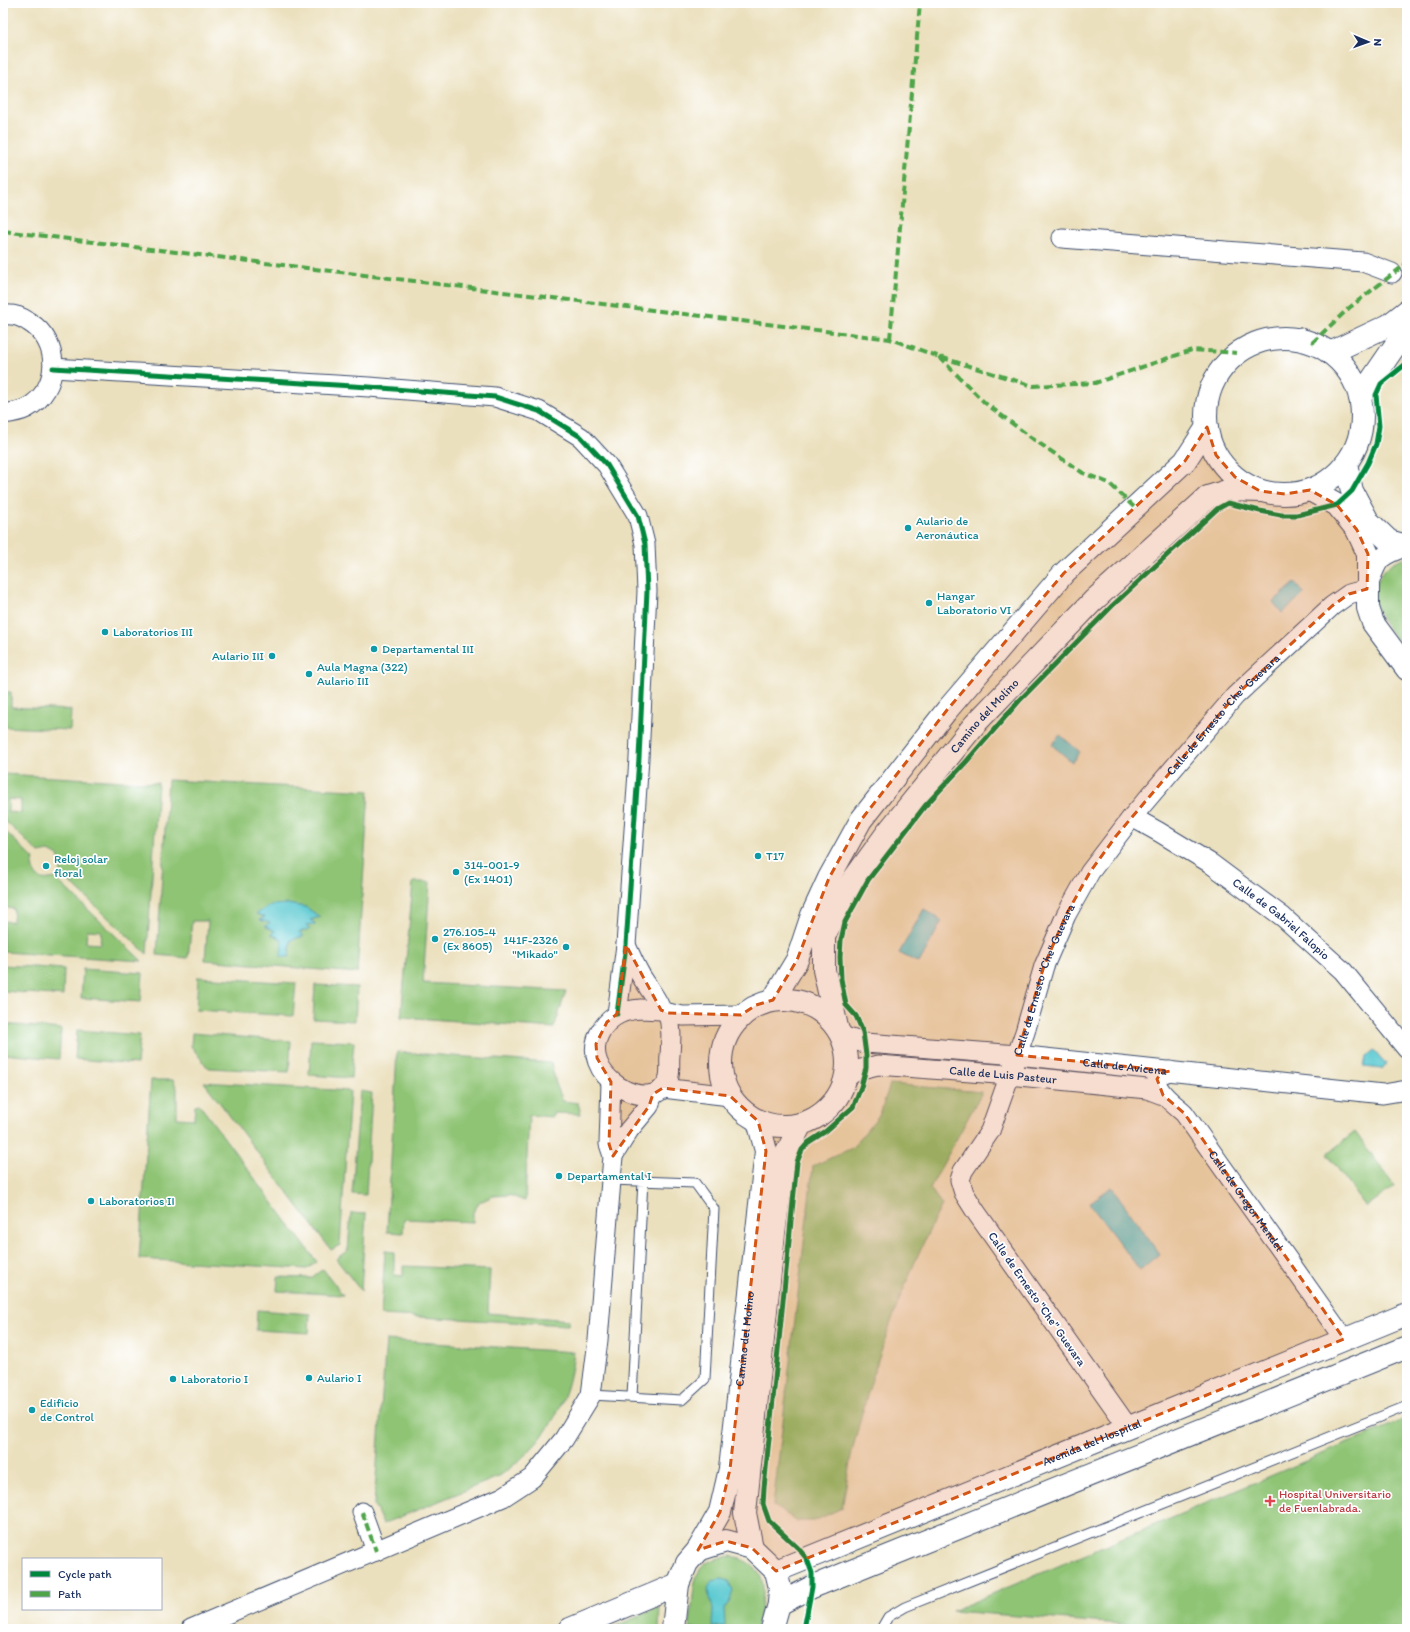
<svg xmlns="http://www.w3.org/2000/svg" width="1410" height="1632" viewBox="0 0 1410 1632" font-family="Itim,sans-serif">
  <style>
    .green { fill: #8fc475; stroke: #557a6a; fill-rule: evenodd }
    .water { fill: #5dcad2; stroke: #3c7c98 }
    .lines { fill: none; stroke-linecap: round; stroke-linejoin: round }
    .lane-casing { stroke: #3a4a6c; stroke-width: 11 }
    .street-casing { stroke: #3a4a6c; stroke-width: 21 }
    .secondary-casing { stroke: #3a4a6c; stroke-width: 24 }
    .primary-casing { stroke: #3a4a6c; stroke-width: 24 }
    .lane { stroke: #fff; stroke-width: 9 }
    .street { stroke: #fff; stroke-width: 19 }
    .secondary { stroke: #fff; stroke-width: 22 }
    .primary { stroke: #fff; stroke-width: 22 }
    .quiet { stroke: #4fa44a; stroke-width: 4; stroke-dasharray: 8 4; stroke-linecap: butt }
    .cycleway-casing { stroke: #fff; stroke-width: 8 }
    .cycleway { stroke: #00873e; stroke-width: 5 }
    .marked { fill: #d45514; fill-opacity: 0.2; stroke: #d45514; stroke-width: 3; stroke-dasharray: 8 5; stroke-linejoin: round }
    .culture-dot { fill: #0f9aa8; stroke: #fff; stroke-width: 1.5 }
    .health-dot { fill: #e0444e; stroke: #fff; stroke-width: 1.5 }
    .labels { text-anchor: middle; stroke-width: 3.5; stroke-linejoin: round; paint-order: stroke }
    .culture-label { font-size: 12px; fill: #0d838f; stroke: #fff; text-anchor: start }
    .street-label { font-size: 12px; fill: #1b2f5e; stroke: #fff }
    .health-label { font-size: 12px; fill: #be3a42; stroke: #fff; text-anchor: start }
  </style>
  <rect width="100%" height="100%" fill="#fff"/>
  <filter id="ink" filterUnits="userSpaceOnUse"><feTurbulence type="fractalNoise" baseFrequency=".025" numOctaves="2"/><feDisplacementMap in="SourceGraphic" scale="8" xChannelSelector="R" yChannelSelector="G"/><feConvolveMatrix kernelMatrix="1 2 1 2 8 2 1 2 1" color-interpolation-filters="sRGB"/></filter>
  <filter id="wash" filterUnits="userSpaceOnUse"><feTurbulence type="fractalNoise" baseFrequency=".012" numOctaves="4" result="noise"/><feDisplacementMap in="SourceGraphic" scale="16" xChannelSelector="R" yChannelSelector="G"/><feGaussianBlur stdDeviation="0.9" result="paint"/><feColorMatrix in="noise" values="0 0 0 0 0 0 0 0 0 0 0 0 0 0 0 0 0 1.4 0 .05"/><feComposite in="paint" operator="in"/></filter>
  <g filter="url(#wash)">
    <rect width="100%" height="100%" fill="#ebe0bd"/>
    <path class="green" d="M1403,558h4v95c-13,-17 -32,-37 -34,-59 0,-4 2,-8 4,-12 6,-13 13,-19 26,-24z
      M3,692h8v15l60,3 -1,20 -67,-3z
      M3,774l155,9 -11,171 -87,-81 2,-7 -4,-10 -9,-5 -10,2 -36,-34zM8,799l13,1v13l-13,-1z
      M168,780l201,11 -12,182 -152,-13 3,-39h-16l-4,37 -31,-3zM256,914l64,3 -10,3 5,3 -9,2 4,4 -11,3 4,4 -12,4 -2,17 -7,-18 -11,-5 4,-3 -9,-4 5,-4 -10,-3 4,-3z
      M3,829l31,30 -2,8c6,13 9,14 23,11l87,83 -139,-9v-31l10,1 1,-13 -11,-2zM87,930l14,1 -1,13 -14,-1z
      M413,882h17l-7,101 143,8 -12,37 -153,-11z
      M3,965l61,4 -1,27 -60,-5z
      M83,969l60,4 -2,29 -60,-4z
      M198,977l98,6 -3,33 -97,-6z
      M315,985l42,2 -2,34 -42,-2z
      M3,1024l58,5 -2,30 -56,-5z
      M77,1030l63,5 -3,29 -62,-5z
      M192,1033l99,8 -2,31 -81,-4 -17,-22z
      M311,1040l43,2 -3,36 -42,-3z
      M397,1052l154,11 5,21 7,17 15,2 3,11 -28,-1 -1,4 -23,-2 -4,86 -16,-6 -16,1 -13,6 -7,10v10l-69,-3 -1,14 -16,-1z
      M151,1080h22l4,8v30l17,1 1,-14 4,-1 118,158 -10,7 -168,-10z
      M204,1082l146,9 -10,154 -9,5z
      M890,1084l92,8 -52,96 12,17c-40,77 -68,159 -89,243 -5,20 -7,41 -11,60l-28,13h-16l-25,-15 40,-340 39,-18 28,-34z
      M360,1091l12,2 -6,102 -14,-1z
      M1355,1132l40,54 -29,21 -39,-53z
      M351,1213l15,1 -5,77 -25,-32 12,-9z
      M385,1251l9,1v23l9,1v-10l87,4 -2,43 81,7 -1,5 -187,-10z
      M323,1269l20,26 -66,-4 1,-14 33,1z
      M257,1310l53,4 -1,19 -53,-3z
      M386,1340l188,12c-6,56 -30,93 -76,125l-115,47 -9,-19z
      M1407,1418v211h-222l-233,-18z
      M732,1556c42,12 32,39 24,73h-67c2,-11 3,-23 4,-34 3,-28 10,-36 39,-39z
      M660,1607l-1,22h-50z"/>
    <path class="water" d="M1295,583l9,10v1l-22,19 -9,-11z
      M1060,735l20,17 -8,10 -20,-17z
      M288,904l18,3 14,10 -10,3 6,4 -10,1 4,4 -11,3 5,4 -13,4 -2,17h-8l1,-18 -11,-5 4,-3 -10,-5 5,-3 -10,-3 5,-3 -9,-3 15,-9z
      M924,909l18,12 -23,42 -20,-10z
      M1374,1050l12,14 -4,5 -18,-2 2,-10z
      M1112,1187l47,67 -19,16 -51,-67z
      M722,1579l6,2 5,9 -3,11 -6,8 1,17 -13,1c0,-7 2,-17 0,-23 -3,-10 -7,-14 0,-23z"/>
  </g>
  <g filter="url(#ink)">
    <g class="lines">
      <defs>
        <path id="lane" d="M591,1395l91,5 23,-21 9,-170 -19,-26 -85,-3
          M632,1397l11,-217
          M881,1629l7,-12 17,-10 502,-201"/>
        <g id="street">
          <path d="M1062,238l301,24 29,11"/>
          <path d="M3,315c9,-1 19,2 26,7 33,20 31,68 -2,86 -8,4 -16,5 -24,6"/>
          <path d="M53,368l316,19 126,10 44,14 42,26 26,28 31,51 7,28 2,47 -8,167 -13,187 -9,69"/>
          <path id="s1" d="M1132,817l27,15 51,31 73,54 60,54 64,78"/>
          <path d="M626,945c6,14 12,28 21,40 5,9 11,15 14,25"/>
          <path d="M641,1009l20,1 7,3c4,16 3,27 2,42 -1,8 1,18 -2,25 -14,39 -96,-5 -66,-51 10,-14 22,-19 39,-20z"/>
          <path d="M668,1013l15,3 58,-1"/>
          <path id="s2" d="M842,1036l22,7 15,1 138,11 366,39 24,-4"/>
          <path id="s3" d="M1170,1071c-32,8 3,32 14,42l160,226"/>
          <path id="s4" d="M845,1079l12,-9 21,-5 132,10 137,14 16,6"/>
          <path d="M663,1088l67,8"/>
          <path d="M613,1156l16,-26 20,-24 4,-12"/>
          <path id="s5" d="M1128,1427l-152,-215 -12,-19 -4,-13 3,-9 27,-40 35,-99 19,-66 22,-51 24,-43 42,-55 103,-121 97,-90 17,-12 18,-5c11,-30 9,-32 40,-43"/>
          <path d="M362,1512l14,39"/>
          <path d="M191,1629l312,-132 29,-19 32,-39 27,-44 7,-55 15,-184 -4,-12 2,-62"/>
        </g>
        <g id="secondary">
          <path d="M1346,464l6,27 16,30 21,20 18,5"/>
          <path d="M1310,490l27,15 20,25 11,24v54l5,15 34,46"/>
          <path id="s6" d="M776,1571l631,-257"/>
          <path d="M779,1604l33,-17 595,-240"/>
          <path d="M570,1629l108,-45"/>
        </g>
        <g id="primary">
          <circle cx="1284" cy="416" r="78"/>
          <path d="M1330,353l59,-28 18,-14"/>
          <path d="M1360,397l39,-57 8,-6"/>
          <circle cx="784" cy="1063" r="63"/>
          <path d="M773,1000l24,-40 15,-45 17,-37 32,-58 86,-110 117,-137 121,-112 22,-34"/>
          <path id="s7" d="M837,1027l-13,-57v-33l21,-46 42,-58 88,-109 118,-123 115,-104 22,-7 30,1"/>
          <path d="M752,1548l-7,-35 29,-280 6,-45 6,-34 15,-30"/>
          <path id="s8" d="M698,1550l22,-38 10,-43 36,-318 -8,-30"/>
          <path d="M673,1629l5,-45 9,-21 11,-13 28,-9 26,7 24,23 4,17 -1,16 -7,25"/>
        </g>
      </defs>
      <use href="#lane" class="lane-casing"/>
      <use href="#street" class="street-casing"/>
      <use href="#secondary" class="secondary-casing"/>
      <use href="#primary" class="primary-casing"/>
      <use href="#lane" class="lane"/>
      <use href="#street" class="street"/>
      <use href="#secondary" class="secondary"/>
      <use href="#primary" class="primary"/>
      <path class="quiet" d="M3,231l887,108 47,17 96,30 62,-3 97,-33 45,3
        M890,339l30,-336
        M1312,343l37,-35 58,-45
        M939,357l46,46 48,36 50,34 26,10 26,25
        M362,1512l14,39"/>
      <defs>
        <path id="cycleway" d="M53,368l316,19 126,10 44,14 42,26 26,28 31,51 7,28 2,47 -8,167 -13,187 -9,69
          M804,1629l8,-42v-14l-5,-14 -9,-11 -29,-27 -6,-17 1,-16 33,-326 5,-12 7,-8 17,-11 27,-24 8,-20 5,-19v-13l-3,-23 -7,-16 -10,-11 -5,-26 -1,-22 1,-17 4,-18 23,-42 57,-74 41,-44 53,-61 93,-95 105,-97 11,-6 32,8 21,4h16l40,-10 15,-14 16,-28 8,-19 3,-18 -3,-31 5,-11 26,-21"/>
      </defs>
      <use href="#cycleway" class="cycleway-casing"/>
      <use href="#cycleway" class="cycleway"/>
    </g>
  </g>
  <path class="marked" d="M1207,427l9,28 19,22 25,14 25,3 25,-4 27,15 20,25 11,24 -1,35 -18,5 -17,12 -97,90 -119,140 -26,36 -24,43 -22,51 -27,89 153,16 -9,2 -4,6 6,16 21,18 160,226 -568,232 -24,-23 -26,-7 -28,9 22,-38 10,-43 36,-318 -8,-30 -28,-25 -67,-8 -10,6 -4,12 -36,50 -4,-12 2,-62 -14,-24 -1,-14 11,-22 10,-8 9,-69 35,65 7,3 73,2 15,-10 17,-5 24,-40 32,-82 32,-58 86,-110 117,-137 121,-112z"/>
  <g class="culture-dot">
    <circle cx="908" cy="528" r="4"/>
    <circle cx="929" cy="603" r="4"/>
    <circle cx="105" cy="632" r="4"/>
    <circle cx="374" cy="649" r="4"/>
    <circle cx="272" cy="656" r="4"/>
    <circle cx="309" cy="674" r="4"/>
    <circle cx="758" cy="856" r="4"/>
    <circle cx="46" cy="866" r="4"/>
    <circle cx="456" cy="872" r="4"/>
    <circle cx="435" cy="939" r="4"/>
    <circle cx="566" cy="947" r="4"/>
    <circle cx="559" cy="1176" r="4"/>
    <circle cx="91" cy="1201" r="4"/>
    <circle cx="309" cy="1378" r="4"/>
    <circle cx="173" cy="1379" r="4"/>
    <circle cx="32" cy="1410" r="4"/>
  </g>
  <path class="health-dot" d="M1268 1495h4v4h4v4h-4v4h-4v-4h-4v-4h4z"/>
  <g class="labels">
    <g class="culture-label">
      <text x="916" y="525">Aulario de<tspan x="916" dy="14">Aeronáutica</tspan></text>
      <text x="937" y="600">Hangar<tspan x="937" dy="14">Laboratorio VI</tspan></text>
      <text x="113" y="636">Laboratorios III</text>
      <text x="382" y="653">Departamental III</text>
      <text x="264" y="660" text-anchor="end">Aulario III</text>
      <text x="317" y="671">Aula Magna (322)<tspan x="317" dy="14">Aulario III</tspan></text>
      <text x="766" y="860">T17</text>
      <text x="54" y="863">Reloj solar<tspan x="54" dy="14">floral</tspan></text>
      <text x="464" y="869">314-001-9<tspan x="464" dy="14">(Ex 1401)</tspan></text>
      <text x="443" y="936">276.105-4<tspan x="443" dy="14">(Ex 8605)</tspan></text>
      <text x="558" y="944" text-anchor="end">141F-2326<tspan x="558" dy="14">"Mikado"</tspan></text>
      <text x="567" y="1180">Departamental I</text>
      <text x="99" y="1205">Laboratorios II</text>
      <text x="317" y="1382">Aulario I</text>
      <text x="181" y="1383">Laboratorio I</text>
      <text x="40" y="1407">Edificio<tspan x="40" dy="14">de Control</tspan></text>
    </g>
    <g class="street-label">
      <text dy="4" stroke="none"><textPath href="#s7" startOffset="366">Camino del Molino</textPath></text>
      <text dy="4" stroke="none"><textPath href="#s5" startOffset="842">Calle de Ernesto "Che" Guevara</textPath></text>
      <text dy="4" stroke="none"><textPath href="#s1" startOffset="181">Calle de Gabriel Falopio</textPath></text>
      <text dy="4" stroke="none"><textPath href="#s5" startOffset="518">Calle de Ernesto "Che" Guevara</textPath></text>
      <text dy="4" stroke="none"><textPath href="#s2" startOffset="285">Calle de Avicena</textPath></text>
      <text dy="4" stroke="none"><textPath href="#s4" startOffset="162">Calle de Luis Pasteur</textPath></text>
      <text dy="4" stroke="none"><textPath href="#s3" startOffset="168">Calle de Gregor Mendel</textPath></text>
      <text transform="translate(1037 1299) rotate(55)" y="4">Calle de Ernesto "Che" Guevara</text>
      <text dy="4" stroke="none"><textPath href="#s8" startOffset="219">Camino del Molino</textPath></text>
      <text dy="4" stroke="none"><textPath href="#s6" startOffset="341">Avenida del Hospital</textPath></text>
    </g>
    <g class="health-label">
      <text x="1279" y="1498">Hospital Universitario<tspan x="1279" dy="14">de Fuenlabrada.</tspan></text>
    </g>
  </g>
  <rect width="1410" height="1632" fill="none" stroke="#fff" stroke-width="16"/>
  <rect x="22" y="1558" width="140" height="52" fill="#ffffff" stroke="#a4acbf"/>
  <rect x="30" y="1571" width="20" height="6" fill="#00873e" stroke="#a4acbf"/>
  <text x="58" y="1578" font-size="12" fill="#1b2f5e">Cycle path</text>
  <rect x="30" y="1591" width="20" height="6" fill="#4fa44a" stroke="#a4acbf"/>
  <text x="58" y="1598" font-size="12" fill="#1b2f5e">Path</text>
  <g transform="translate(1368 42) rotate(92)" stroke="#ffffff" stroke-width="3" paint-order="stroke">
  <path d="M0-3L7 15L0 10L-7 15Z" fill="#1b2f5e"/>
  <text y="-6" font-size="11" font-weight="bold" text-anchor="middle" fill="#1b2f5e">N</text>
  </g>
</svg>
